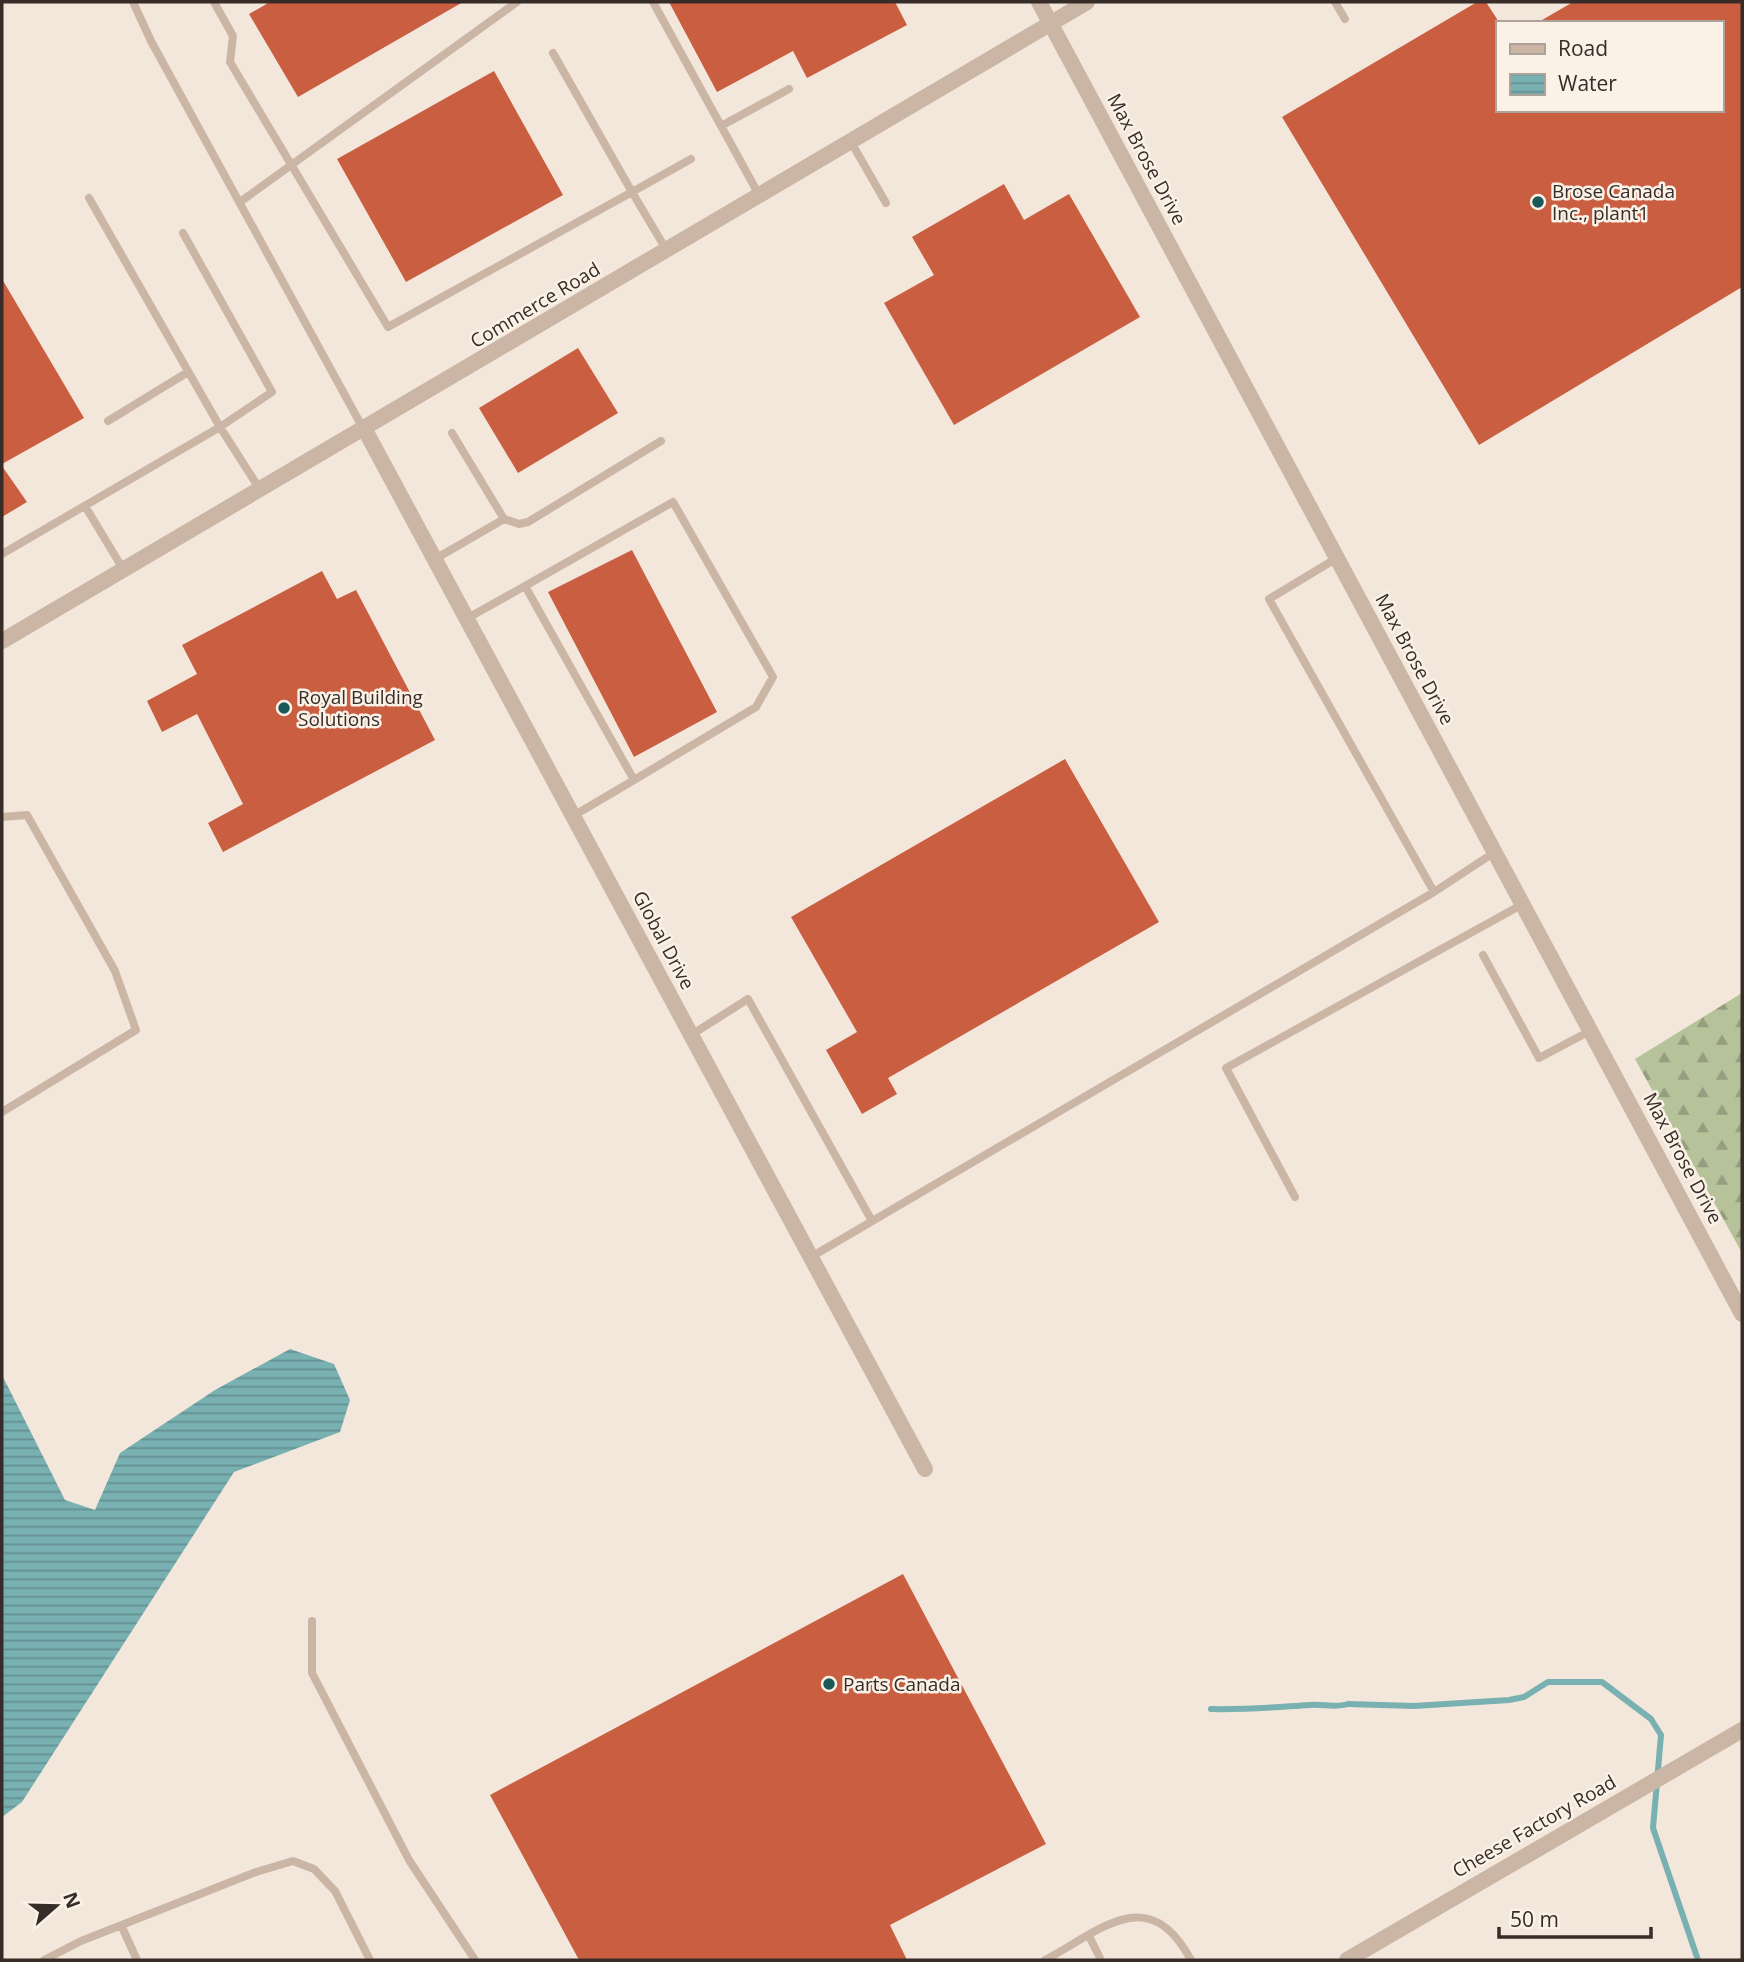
<svg xmlns="http://www.w3.org/2000/svg" width="1744" height="1962" viewBox="0 0 1744 1962" font-family="'Open Sans',sans-serif">
  <style>
    .forest { fill: url(#forest-firs) }
    .water { fill: url(#water-rules) }
    .lines { fill: none; stroke-linecap: round; stroke-linejoin: round }
    .stream { stroke: #79b0b1; stroke-width: 6 }
    .building { fill: #ca5e41 }
    .lane { stroke: #cbb6a6; stroke-width: 8 }
    .street { stroke: #cbb6a6; stroke-width: 16 }
    .poi-dot { fill: #1b585a; stroke: #faf1e7; stroke-width: 2.5 }
    .labels { text-anchor: middle; stroke-width: 5; stroke-linejoin: round; paint-order: stroke }
    .street-label { font-size: 19px; fill: #372c27; stroke: #faf1e7 }
    .poi-label { font-size: 19px; fill: #372c27; stroke: #faf1e7; text-anchor: start }
  </style>
  <defs>
    <pattern id="forest-firs" width="22" height="20" patternUnits="userSpaceOnUse" patternTransform="scale(1.75)"><rect width="22" height="20" fill="#b6c29a"/><path d="M5 1l3.5 6h-7zM16 11l3.5 6h-7z" fill="#959e7e"/></pattern>
    <pattern id="water-rules" width="6" height="5" patternUnits="userSpaceOnUse" patternTransform="scale(1.75)"><rect width="6" height="5" fill="#79b0b1"/><path d="M0 2.5h6" fill="none" stroke="#648f90"/></pattern>
  </defs>
  <rect width="100%" height="100%" fill="#f3e7db"/>
  <path class="forest" d="M1742,993v260l-107,-194z"/>
  <path class="water" d="M290,1349l44,15 16,36 -10,32 -106,40 -212,330 -20,15v-442l63,125 30,10 25,-57 95,-63z"/>
  <g class="lines">
    <path class="stream" d="M1211,1709c34,1 66,-2 99,-4 14,-1 25,3 38,-1l66,2 95,-6 15,-3 24,-15h54l49,37 10,16 -8,93 45,132"/>
  </g>
  <path class="building" d="M270,2h193l-165,95 -49,-83z
    M669,2h226l12,23 -100,53 -14,-27 -76,41z
    M1477,2h9l11,17v91h224v-87h-184l36,-21h169v285l-263,158 -197,-328z
    M494,71l69,124 -157,87 -69,-123z
    M1004,184l20,36 45,-26 71,123 -186,108 -70,-122 50,-28 -22,-38z
    M2,279l82,139 -82,46z
    M578,348l40,65 -100,60 -39,-65z
    M2,466l25,36 -25,15z
    M632,550l85,162 -83,45 -86,-165z
    M322,571l15,28 19,-9 79,150 -212,112 -15,-29 35,-19 -46,-90 -35,18 -15,-31 50,-27 -15,-29z
    M1065,759l94,163 -271,156 9,16 -35,20 -36,-64 31,-18 -66,-115z
    M903,1574l143,270 -156,81 17,35h-328l-89,-165z"/>
  <g class="lines">
    <path class="lane" d="M133,2l18,39 213,389
      M214,2l19,34 -3,26 158,265 244,-135 -79,-139
      M653,2l106,193
      M1335,2l10,17
      M721,126l68,-37
      M851,142l35,61
      M89,198l131,229 52,-35 -89,-159
      M240,202l277,-200
      M667,251l-35,-59 59,-33
      M108,421l80,-49
      M85,506l38,63
      M504,519l15,5 9,-2 133,-81
      M2,554l218,-127 39,61
      M435,559l69,-40 -52,-86
      M525,586l148,-84 100,175 -17,30 -122,73
      M466,619l59,-33 109,194 -61,36
      M2,817l25,-2 88,156 21,59 -134,82
      M1434,892l61,-40
      M1483,955l56,103 51,-27
      M691,1035l57,-36 124,222
      M1295,1197l-69,-129 297,-164
      M811,1257l623,-365 -165,-293 68,-41
      M312,1621v52l97,187 66,100
      M122,1927l15,33
      M1089,1936l12,24
      M44,1960l37,-19 175,-69 37,-11 21,8 21,22 35,69
      M1045,1960c58,-31 104,-78 146,0"/>
    <path class="street" d="M1039,2l703,1312
      M365,430l560,1039
      M2,641l1085,-639
      M1347,1960l395,-230"/>
  </g>
  <g class="poi-dot">
    <circle cx="1538" cy="202" r="7"/>
    <circle cx="284" cy="708" r="7"/>
    <circle cx="829" cy="1684" r="7"/>
  </g>
  <g class="labels">
    <g class="street-label">
      <text transform="translate(1147 159) rotate(62)" y="7">Max Brose Drive</text>
      <text transform="translate(535 305) rotate(-31)" y="7">Commerce Road</text>
      <text transform="translate(1415 659) rotate(62)" y="7">Max Brose Drive</text>
      <text transform="translate(664 940) rotate(62)" y="7">Global Drive</text>
      <text transform="translate(1683 1158) rotate(62)" y="7">Max Brose Drive</text>
      <text transform="translate(1534 1826) rotate(-30)" y="7">Cheese Factory Road</text>
    </g>
    <g class="poi-label">
      <text x="1552" y="198">Brose Canada<tspan x="1552" dy="22">Inc., plant1</tspan></text>
      <text x="298" y="704">Royal Building<tspan x="298" dy="22">Solutions</tspan></text>
      <text x="843" y="1691">Parts Canada</text>
    </g>
  </g>
  <rect width="1744" height="1962" fill="none" stroke="#372c27" stroke-width="7"/>
  <rect x="1496" y="21" width="228" height="91" fill="#faf1e7" stroke="#aca29a" stroke-width="2"/>
  <rect x="1510" y="44" width="35" height="10" fill="#cbb6a6" stroke="#aca29a" stroke-width="2"/>
  <text x="1558" y="56" font-size="21" fill="#372c27">Road</text>
  <rect x="1510" y="74" width="35" height="21" fill="url(#water-rules)" stroke="#aca29a" stroke-width="2"/>
  <text x="1558" y="91" font-size="21" fill="#372c27">Water</text>
  <g transform="translate(56 1906) rotate(70)" stroke="#faf1e7" stroke-width="5" paint-order="stroke">
  <path d="M0-5L12 26L0 18L-12 26Z" fill="#372c27"/>
  <text y="-10" font-size="19" font-weight="bold" text-anchor="middle" fill="#372c27">N</text>
  </g>
  <path d="M1499 1927v10h152v-10" fill="none" stroke="#372c27" stroke-width="3.5"/>
  <text x="1510" y="1927" font-size="21" fill="#372c27" stroke="#faf1e7" stroke-width="5" paint-order="stroke">50 m</text>
</svg>
